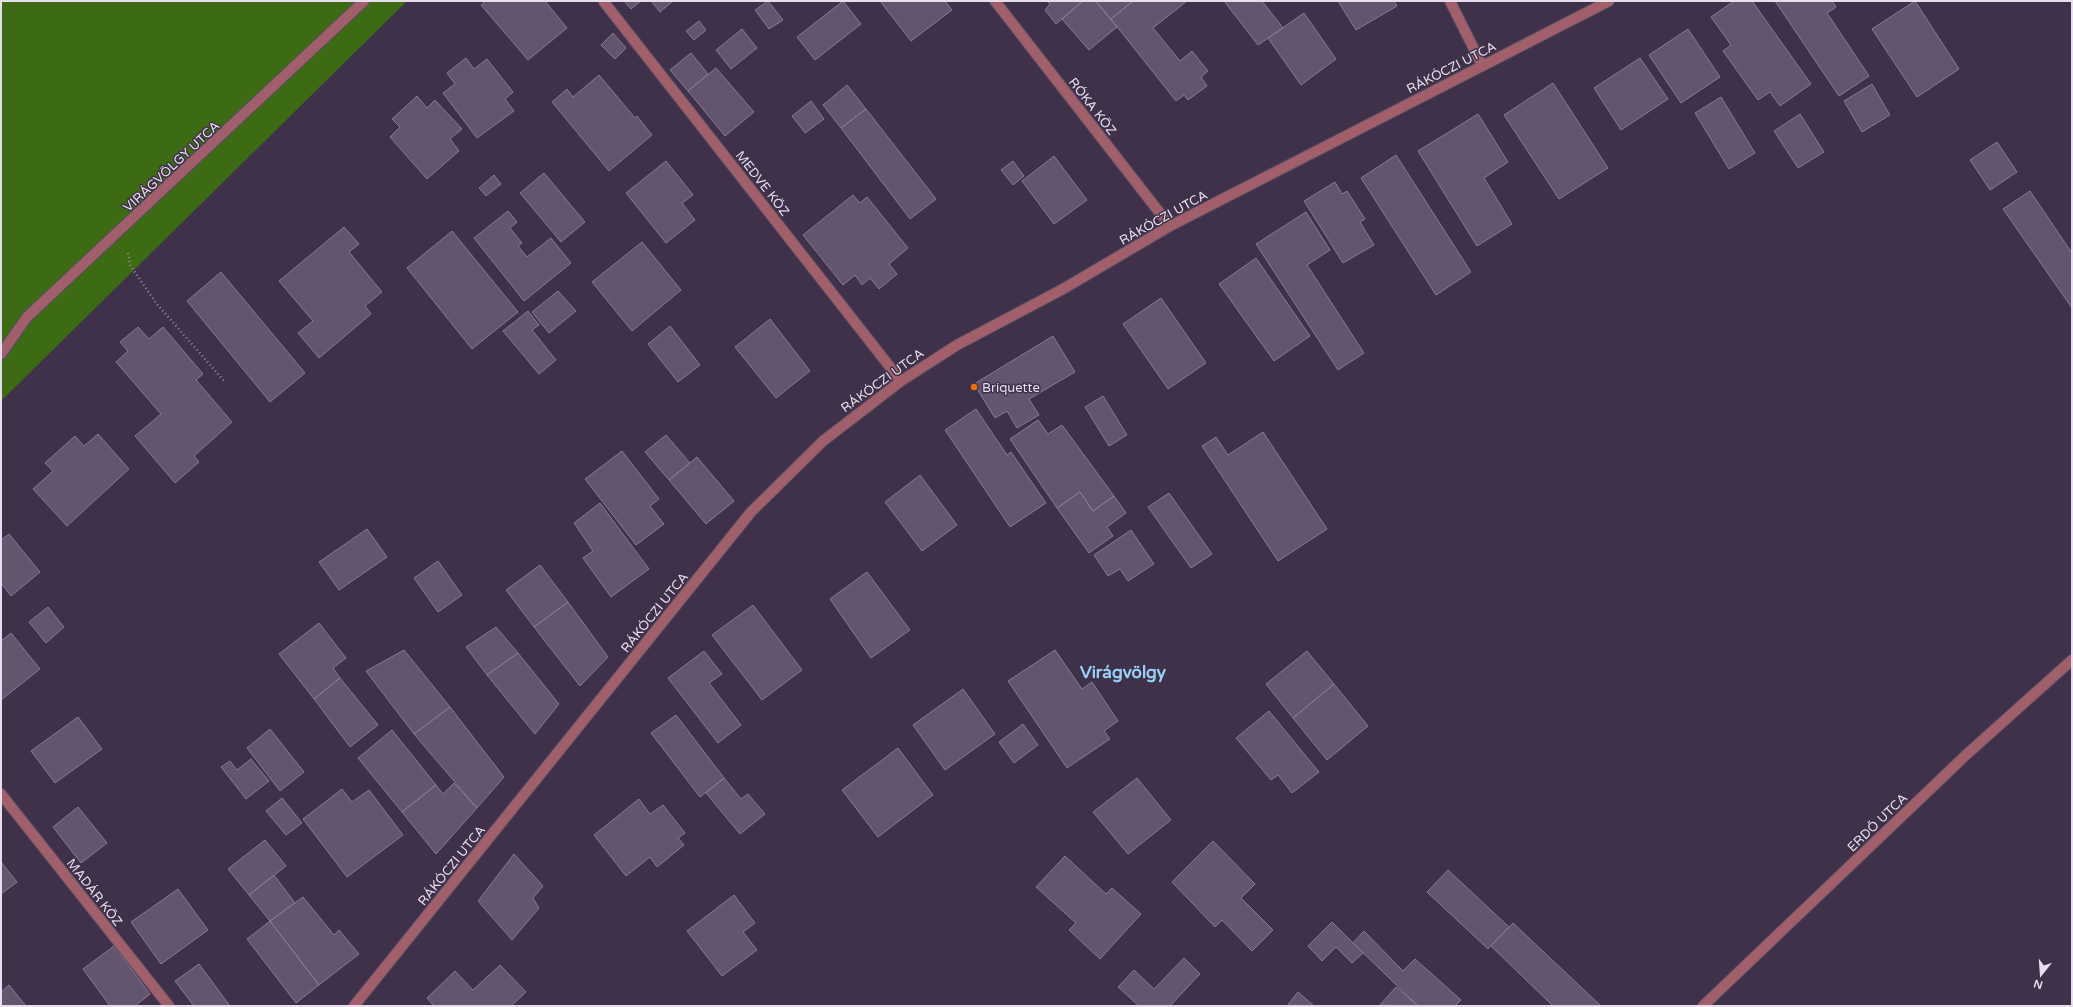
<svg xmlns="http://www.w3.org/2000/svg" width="2073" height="1007" viewBox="0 0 2073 1007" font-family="'Varela Round',sans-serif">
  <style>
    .green { fill: #3c6b14 }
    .building { fill: #64556f; stroke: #887994 }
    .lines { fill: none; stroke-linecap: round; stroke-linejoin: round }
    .minor-casing { stroke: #5a4d63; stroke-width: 12 }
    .path { stroke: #94899c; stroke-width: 2.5; stroke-dasharray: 1 3; stroke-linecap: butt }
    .minor { stroke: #a05f6b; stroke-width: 10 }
    .food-dot { fill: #e8710a; stroke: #3f3149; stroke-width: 1.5 }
    .labels { text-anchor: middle; stroke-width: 3; stroke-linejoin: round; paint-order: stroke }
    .street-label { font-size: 13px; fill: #e7deed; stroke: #3f3149 }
    .poi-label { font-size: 13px; fill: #e7deed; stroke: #3f3149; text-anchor: start }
    .district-label { font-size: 17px; font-weight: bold; fill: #98d1f8; stroke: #3f3149 }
  </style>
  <rect width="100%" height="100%" fill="#3f3149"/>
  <path class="green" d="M1,1h406l-406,400z"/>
  <path class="building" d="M486,1h59l22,27 -39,32 -47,-55z
    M624,1h17l-10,8z
    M651,1h22l-13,11z
    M768,1l15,19 -14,9 -14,-19z
    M843,1l18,23 -46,36 -18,-23z
    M880,1h65l7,9 -41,31z
    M1047,1h36l-27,23 -11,-14 5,-6z
    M1083,1h12l22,26 -28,23 -27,-31z
    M1096,1h37l-22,18z
    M1133,1h54l-34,27 27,33 12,-10 16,20 -7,6 6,9 -19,14 -4,-5 -8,6 -65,-82z
    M1224,1h38l21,27 -25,17z
    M1338,1h56l3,5 -41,24z
    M1734,1h18l59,83 -31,22 -10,-14 -12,8 -35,-49 8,-6 -20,-28z
    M1775,1h57l4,6 -9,6 42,63 -30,20z
    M1915,1l44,68 -42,28 -45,-68z
    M1304,13l32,46 -35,26 -33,-47z
    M699,21l7,9 -12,10 -8,-9z
    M742,29l15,19 -26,21 -15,-19z
    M1688,29l32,48 -39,26 -32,-48z
    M613,33l13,15 -11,11 -14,-14z
    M691,53l17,21 -20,17 -18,-21z
    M466,58l8,11 13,-10 26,33 -8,7 9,12 -37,27 -34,-45 12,-9 -8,-11z
    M1640,58l28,41 -47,31 -27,-42z
    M716,68l38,44 -29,24 -37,-45z
    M599,75l36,43 2,-2 15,19 -43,36 -57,-69 15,-13 6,8z
    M1553,83l55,85 -49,31 -55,-84z
    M1872,84l18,31 -28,17 -18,-31z
    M847,85l19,24 -25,19 -18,-23z
    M417,96l10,12 8,-8 27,29 -12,10 9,12 -32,28 -37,-42 10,-10 -8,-8z
    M1721,97l34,56 -26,16 -34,-56z
    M811,101l13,18 -19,14 -13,-17z
    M866,109l70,90 -26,20 -69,-91z
    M1478,114l30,48 -24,16 28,46 -35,22 -59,-95z
    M1800,114l24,38 -26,16 -24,-37z
    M1997,142l20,30 -27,18 -20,-30z
    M1396,155l75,117 -35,23 -75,-117z
    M1054,156l33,44 -33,24 -32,-43z
    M666,161l27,34 -11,8 13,17 -29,23 -40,-50z
    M1013,161l11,15 -11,9 -12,-15z
    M544,173l41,49 -24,20 -41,-49z
    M494,175l7,9 -15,12 -7,-8z
    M1335,182l7,12 5,-3 18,28 -5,3 14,23 -31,18 -39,-62z
    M2030,191l42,62v55l-69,-99z
    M853,195l7,8 7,-6 41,51 -19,16 8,10 -18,15 -9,-11 -8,7 -7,-10 -12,10 -40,-50z
    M508,211l9,11 -7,6 12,15 -4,3 9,11 24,-19 20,25 -47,38 -50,-63z
    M1306,212l24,38 -23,15 57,88 -26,17 -82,-126z
    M344,227l15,17 -10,8 33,40 -17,14 6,8 -52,44 -21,-25 15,-12 -34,-40z
    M452,231l66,81 -46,37 -65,-81z
    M642,242l39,48 -49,41 -40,-49z
    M1256,258l54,78 -36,25 -55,-77z
    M221,272l84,101 -35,29 -83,-101z
    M558,291l18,20 -27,22 -17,-21z
    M1161,298l45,65 -38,26 -45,-65z
    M528,311l11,14 -7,5 24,30 -17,14 -36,-43z
    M770,319l40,52 -34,27 -41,-51z
    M670,326l30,39 -22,17 -30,-38z
    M138,327l11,12 14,-12 40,47 -7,6 36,42 -38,34 5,6 -24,21 -40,-47 26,-22 -45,-52 12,-11 -8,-9z
    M1053,336l22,36 -46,27 10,16 -22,13 -10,-17 -12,7 -21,-34z
    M1103,396l24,39 -18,11 -24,-39z
    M976,409l31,46 4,-3 35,51 -36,24 -65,-97z
    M1038,420l10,14 14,-9 52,71 -21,15 -13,-19 -23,16 -47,-69z
    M1263,432l64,97 -49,32 -76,-115 14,-9 12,18z
    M98,434l31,35 -62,57 -34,-37 20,-18 -8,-8 30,-27 9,10z
    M666,435l24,28 -21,17 -24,-28z
    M622,451l37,48 -9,7 14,18 -28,21 -51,-66z
    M697,457l37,44 -28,23 -37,-44z
    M920,475l37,50 -35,26 -37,-49z
    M1080,492l13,19 21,-15 12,17 -19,14 6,9 -24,17 -32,-45z
    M1169,493l43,61 -21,14 -43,-61z
    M600,503l49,66 -38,28 -28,-39 10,-7 -19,-28z
    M367,529l20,28 -48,33 -20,-28z
    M1131,530l23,34 -26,17 -8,-12 -12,7 -14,-21z
    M9,534l31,38 -29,24 -10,-13v-43z
    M438,561l24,34 -24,17 -24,-34z
    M540,565l28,37 -34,25 -28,-37z
    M867,572l43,58 -39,28 -41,-59z
    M568,602l40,55 -28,29 -46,-59z
    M753,605l49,65 -40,30 -50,-65z
    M48,607l16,20 -18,16 -17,-21z
    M319,623l27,35 -13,10 7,10 -26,21 -35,-45z
    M496,627l22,26 -31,22 -21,-28z
    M11,633l29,36 -39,31v-59z
    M404,650l46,57 -36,27 -48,-63z
    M1055,650l27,39 10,-7 26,39 -14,10 6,8 -43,29 -59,-87z
    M704,651l18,23 -13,9 32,42 -23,18 -50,-65z
    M1307,651l27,33 -41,34 -27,-34z
    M518,653l41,51 -24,30 -48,-59z
    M340,678l38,47 -28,22 -36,-48z
    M1334,684l34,42 -41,34 -34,-42z
    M963,689l32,45 -50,36 -32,-45z
    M450,707l54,70 -27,31 -63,-74z
    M1269,711l50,61 -27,21 -14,-18 -7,5 -35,-42z
    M676,715l48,63 -24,19 -49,-64z
    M78,717l24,32 -47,34 -24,-32z
    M1023,724l15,21 -24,18 -15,-21z
    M270,729l34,43 -24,19 -33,-43z
    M392,730l44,55 -34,27 -44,-54z
    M898,748l35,47 -55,42 -36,-47z
    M251,759l18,22 -23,18 -25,-32 9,-6 7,9z
    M724,778l17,21 7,-5 17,20 -25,20 -34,-41z
    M1137,778l34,42 -43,34 -35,-42z
    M454,783l23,25 -41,46 -34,-42 34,-27 7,9z
    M342,789l10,13 17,-12 34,45 -56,42 -44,-58z
    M282,798l20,25 -16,12 -20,-24z
    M639,799l11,15 13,-9 22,28 -7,5 6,7 -27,22 -7,-10 -24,19 -32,-41z
    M78,807l29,36 -26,20 -28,-36z
    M265,840l21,26 -37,29 -21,-26z
    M1213,841l42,43 -14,14 32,32 -21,21 -30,-31 -7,7 -43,-45z
    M514,854l29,32 -10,12 6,10 -27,32 -34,-39z
    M1065,856l41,38 6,-6 29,26 -41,45 -31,-29 7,-7 -40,-36z
    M1,862l16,20 -16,12z
    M1448,870l61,57 -21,22 -61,-57z
    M274,875l21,28 -25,18 -21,-26z
    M178,889l30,41 -47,34 -30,-42z
    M734,895l21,28 -12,9 14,18 -35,26 -35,-45z
    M303,897l31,38 5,-5 20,24 -40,31 -49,-64z
    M270,921l49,64 -23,18 -49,-64z
    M1332,922l31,31 -11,10 -16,-16 -14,14 -14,-15z
    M1513,923l88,83h-48l-62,-60z
    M1364,931l39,40 12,-12 46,41 -6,6h-37l-65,-63z
    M114,946l36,48 -15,12h-25l-27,-37z
    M1184,958l16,16 -30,32h-31l-21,-19 16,-17 20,19z
    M199,964l31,42h-36l-19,-25z
    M500,965l26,27 -15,14h-77l-7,-8 28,-27 18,19z
    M9,985l17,21h-25v-14z
    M1396,987l22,19 -38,-1z
    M1298,992l16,14h-27z"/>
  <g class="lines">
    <defs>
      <path id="minor" d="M995,1l175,225
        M1450,1l32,64
        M604,2l297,379
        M1,354l26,-37 337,-316
        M1,794l168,212
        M354,1006l397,-494 72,-71 78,-60 56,-36 106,-56 107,-63 439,-225
        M1703,1006l263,-251 106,-95"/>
    </defs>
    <use href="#minor" class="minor-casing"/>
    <path class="path" d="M128,253l2,12 26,38 69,79"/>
    <use href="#minor" class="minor"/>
  </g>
  <circle class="food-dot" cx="974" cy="387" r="4"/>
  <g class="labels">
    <g class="street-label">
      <text transform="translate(1451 67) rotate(-27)" y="5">RÁKÓCZI UTCA</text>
      <text transform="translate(1093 106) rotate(52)" y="5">RÓKA KÖZ</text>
      <text transform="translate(171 166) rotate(-43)" y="5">VIRÁGVÖLGY UTCA</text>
      <text transform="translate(763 183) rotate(52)" y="5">MEDVE KÖZ</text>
      <text transform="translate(1163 217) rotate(-29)" y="5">RÁKÓCZI UTCA</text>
      <text transform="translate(882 380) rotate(-36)" y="5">RÁKÓCZI UTCA</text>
      <text transform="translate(654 612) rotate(-51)" y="5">RÁKÓCZI UTCA</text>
      <text transform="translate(1877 822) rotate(-44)" y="5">ERDŐ UTCA</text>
      <text transform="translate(451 865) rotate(-51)" y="5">RÁKÓCZI UTCA</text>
      <text transform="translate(95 892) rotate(52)" y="5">MADÁR KÖZ</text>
    </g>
    <g class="poi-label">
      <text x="982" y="392">Briquette</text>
    </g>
    <g class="district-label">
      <text x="1123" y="678">Virágvölgy</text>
    </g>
  </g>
  <rect width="2073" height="1007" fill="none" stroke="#e7deed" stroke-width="4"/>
  <g transform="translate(2041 975) rotate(197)" stroke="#3f3149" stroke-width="3" paint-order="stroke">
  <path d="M0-3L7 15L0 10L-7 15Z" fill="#e7deed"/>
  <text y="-6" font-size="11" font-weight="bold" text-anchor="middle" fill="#e7deed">N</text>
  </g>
</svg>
